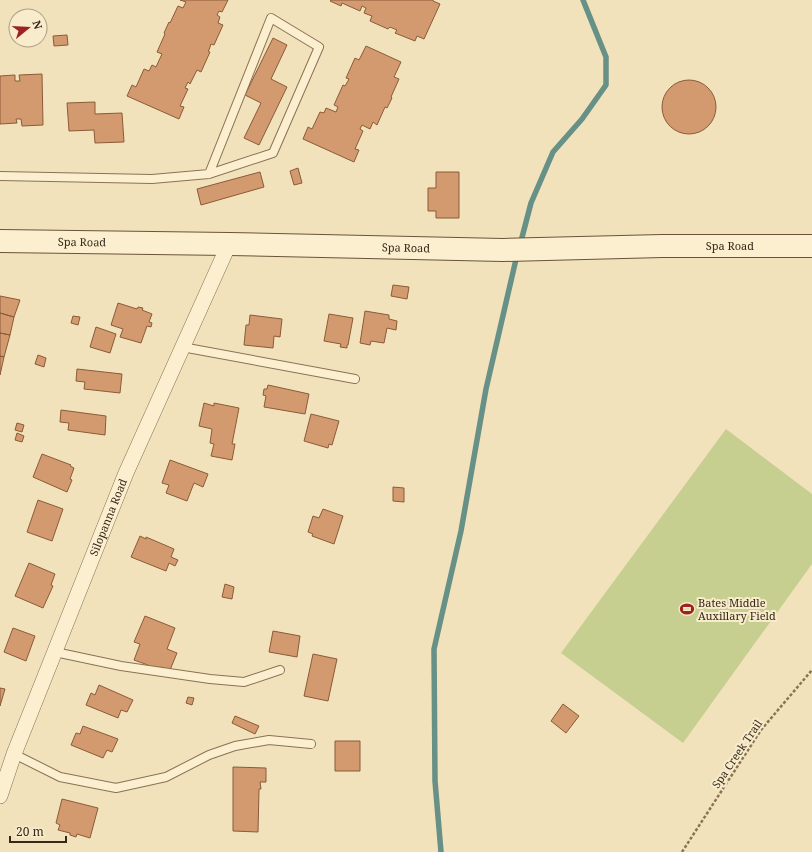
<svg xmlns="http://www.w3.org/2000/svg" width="812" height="852" viewBox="0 0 812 852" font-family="'Noto Serif',serif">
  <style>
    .green { fill: #c6cf8f }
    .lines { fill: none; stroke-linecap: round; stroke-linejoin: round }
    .stream { stroke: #679086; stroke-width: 5.5 }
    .building { fill: #d29a6e; stroke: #8b5b38 }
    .service-casing { stroke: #8a7254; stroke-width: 10 }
    .minor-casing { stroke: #8a7254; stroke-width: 16 }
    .secondary-casing { stroke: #6b5338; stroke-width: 24 }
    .path { stroke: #8a7254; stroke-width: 2.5; stroke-dasharray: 3 2; stroke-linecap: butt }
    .service { stroke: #fbefcf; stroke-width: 8 }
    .minor { stroke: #fbefcf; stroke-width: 15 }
    .secondary { stroke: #fbefcf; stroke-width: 22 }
    .labels { text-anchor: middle; stroke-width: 4; stroke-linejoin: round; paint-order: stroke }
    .street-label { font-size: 11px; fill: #37291a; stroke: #f8eccc }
    .poi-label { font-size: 11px; fill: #37291a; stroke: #f8eccc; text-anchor: start }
  </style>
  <rect width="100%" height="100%" fill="#f1e2bc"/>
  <path class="green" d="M726,429l86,65v70l-129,179 -122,-90z"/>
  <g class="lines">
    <path class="stream" d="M520,245l11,-42 22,-51 29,-33 24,-34v-28l-23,-57
      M441,852l-6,-71 -1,-132 27,-118 25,-142 31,-134"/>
  </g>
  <path class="building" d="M180,0h48l-6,12 -3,-1 -2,4 3,2 -2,6 5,2 -9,20 -3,-1 -2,6 -1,1 2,1 -9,20 -4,-2 -7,14 -2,-2 -3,6 3,1 -8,17 4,1 -5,12 -52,-23 5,-11 4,2 8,-18 5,2 3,-6 4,2 6,-13 -5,-2 8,-18 -1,-1 5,-11 1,1 8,-17 5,2 3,-6z
    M331,0h102v1l7,3 -16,35 -7,-3 -2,5 -20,-8 2,-3 -7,-3 -2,2 -18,-8 2,-5 -8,-3 2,-5 -4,-2 -2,5 -18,-8 -1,3 -11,-5z
    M67,35l1,10 -14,1 -1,-10z
    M273,38l14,7 -16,34 16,8 -28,58 -15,-7 17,-35 -16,-8z
    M366,46l35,16 -7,15 5,2 -8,18 1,1 -5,10 -2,-1 -8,18 -4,-3 -3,7 -8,-4 -2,4 3,2 -8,18 4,1 -5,12 -51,-23 5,-12 4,2 8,-17 4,1 2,-5 10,4 2,-5 -4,-2 9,-20 2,1 3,-5 1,-2 -3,-1 9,-20 4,2z
    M42,74l1,51 -21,1 -1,-7h-5l1,4 -17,1v-48l15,-1v6h5l-1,-6z
    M662 107a27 27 0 1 1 54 0a27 27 0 1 1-54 0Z
    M95,102v12l27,-1 2,29 -29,1 -1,-13 -25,1 -2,-28z
    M298,168l4,15 -8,2 -4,-14z
    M260,172l4,15 -63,18 -4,-16z
    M436,172h23v46h-23v-7h-8v-23h8z
    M393,285l16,2 -2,12 -16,-3z
    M0,296l20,4 -6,17 -14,-4z
    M118,303l19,6 1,-2 5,1 -1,2 10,4 -3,8 3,1 -1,4 -4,-1 -6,17 -21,-6 3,-8 -12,-4z
    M365,311l24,4v4l8,2 -1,9 -9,-2 -3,15 -13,-2 -1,4 -10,-2z
    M0,313l14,4 -4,18 -10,-2z
    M329,314l24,4 -5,27h-1v3l-7,-1 1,-3 -17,-3z
    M250,315l32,4 -2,18 -6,-1 -1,12 -29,-3 2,-20h3z
    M73,316l7,1 -2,8 -7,-2z
    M96,327l20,7 -6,19 -20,-6z
    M0,333l10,2 -6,22 -4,-1z
    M38,355l8,3 -2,9 -9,-3z
    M0,356l4,1 -4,18z
    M77,369l45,5 -2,19 -36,-4 1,-7 -9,-1z
    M268,385l41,9 -4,20 -41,-7 2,-11 -3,-1 1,-6h3z
    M204,403l10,3v-3l25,5 -7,36h3l-3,16 -21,-4 3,-12 -4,-1 2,-14 -13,-3z
    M61,410l45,6 -1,19 -37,-5 1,-7 -9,-1z
    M311,414l28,7 -7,24 -3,-1 -1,4 -24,-7z
    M17,423l7,2 -2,7 -7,-2z
    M17,433l7,3 -2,6 -7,-2z
    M42,454l29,11 -1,1 4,2 -4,11 2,1 -5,12 -34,-15z
    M170,460l38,14 -5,13 -9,-4 -7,18 -21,-8 3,-8 -7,-2z
    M393,487l11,1v14l-11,-1z
    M38,500l25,9 -11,32 -25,-9z
    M323,509l20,7 -9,28 -22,-8 1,-2 -5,-2 5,-16 6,2z
    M140,536l6,3v-2l28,12 -3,8 7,3 -3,6 -6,-3 -3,8 -35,-14z
    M29,563l26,11 -4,11 2,1 -10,22 -28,-12z
    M225,584l9,3 -2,12 -10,-2z
    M145,616l30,12 -8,21 10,4 -7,17 -9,-3 -1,2 -6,-2 -1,2 -5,-2v-2l-14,-5 6,-16 -6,-2z
    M13,628l22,8 -9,25 -22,-9z
    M273,631l27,5 -3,21 -28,-5z
    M313,654l24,5 -9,42 -24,-5z
    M99,685l34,15 -6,12 -6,-2 -3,8 -32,-13 5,-12 4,2z
    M0,688l5,1 -5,17z
    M188,697l6,1 -2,7 -6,-2z
    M563,704l16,12 -13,17 -15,-12z
    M235,716l24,10 -4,8 -23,-11z
    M83,726l35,13 -6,13 -5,-2 -4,8 -32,-13 5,-12 4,1z
    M335,741h25v30h-25z
    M233,767l33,1v14h-6l1,7h-2l-1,43 -25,-1z
    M62,799l36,9 -8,30 -13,-4 -1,3 -6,-2v-2l-12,-3 2,-5 -4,-2z"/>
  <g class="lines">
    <defs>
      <path id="service" d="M0,176l152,3 57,-5 64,-21 46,-106 -48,-29 -62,156
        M182,347l173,32
        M55,652l66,14 89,13 34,3 36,-12
        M14,754l46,23 56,11 50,-11 43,-22 26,-9 34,-6 42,4"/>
      <g id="minor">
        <path id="s1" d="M0,796l14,-42 112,-281 103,-229"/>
      </g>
      <g id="secondary">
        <path id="s2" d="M0,241l229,3 274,6 159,-4h150"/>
      </g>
    </defs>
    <use href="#service" class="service-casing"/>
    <use href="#minor" class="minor-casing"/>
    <use href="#secondary" class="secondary-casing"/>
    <path class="path" d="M682,852l79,-122 51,-60"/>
    <use href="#service" class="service"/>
    <use href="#minor" class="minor"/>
    <use href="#secondary" class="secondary"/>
  </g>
  <defs>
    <symbol id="stadium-bare" viewBox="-9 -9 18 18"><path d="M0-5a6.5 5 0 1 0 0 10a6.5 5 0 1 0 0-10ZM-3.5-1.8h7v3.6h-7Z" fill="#9d2220" stroke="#f8eccc" stroke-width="2.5" paint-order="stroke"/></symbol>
  </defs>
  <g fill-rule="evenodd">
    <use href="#stadium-bare" x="677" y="599" width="20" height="20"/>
  </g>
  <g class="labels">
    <g class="street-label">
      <text dy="4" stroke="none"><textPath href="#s2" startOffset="82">Spa Road</textPath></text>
      <text dy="4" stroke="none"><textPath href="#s2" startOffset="730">Spa Road</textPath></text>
      <text dy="4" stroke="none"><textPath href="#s2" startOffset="406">Spa Road</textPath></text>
      <text dy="4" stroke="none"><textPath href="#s1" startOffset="299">Silopanna Road</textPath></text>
      <text transform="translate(737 754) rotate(-56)" y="4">Spa Creek Trail</text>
    </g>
    <g class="poi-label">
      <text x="698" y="607">Bates Middle<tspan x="698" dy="13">Auxillary Field</tspan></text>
    </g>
  </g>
  <g transform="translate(28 28) rotate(72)"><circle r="19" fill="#f8eccc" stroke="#ab9e85"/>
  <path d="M0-3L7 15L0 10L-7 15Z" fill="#9d2220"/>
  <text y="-6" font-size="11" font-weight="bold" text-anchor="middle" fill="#37291a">N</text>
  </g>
  <path d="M10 836v6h56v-6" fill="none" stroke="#37291a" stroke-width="2"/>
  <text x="16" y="836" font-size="12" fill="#37291a" stroke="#f8eccc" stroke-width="3" paint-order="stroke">20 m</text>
</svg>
